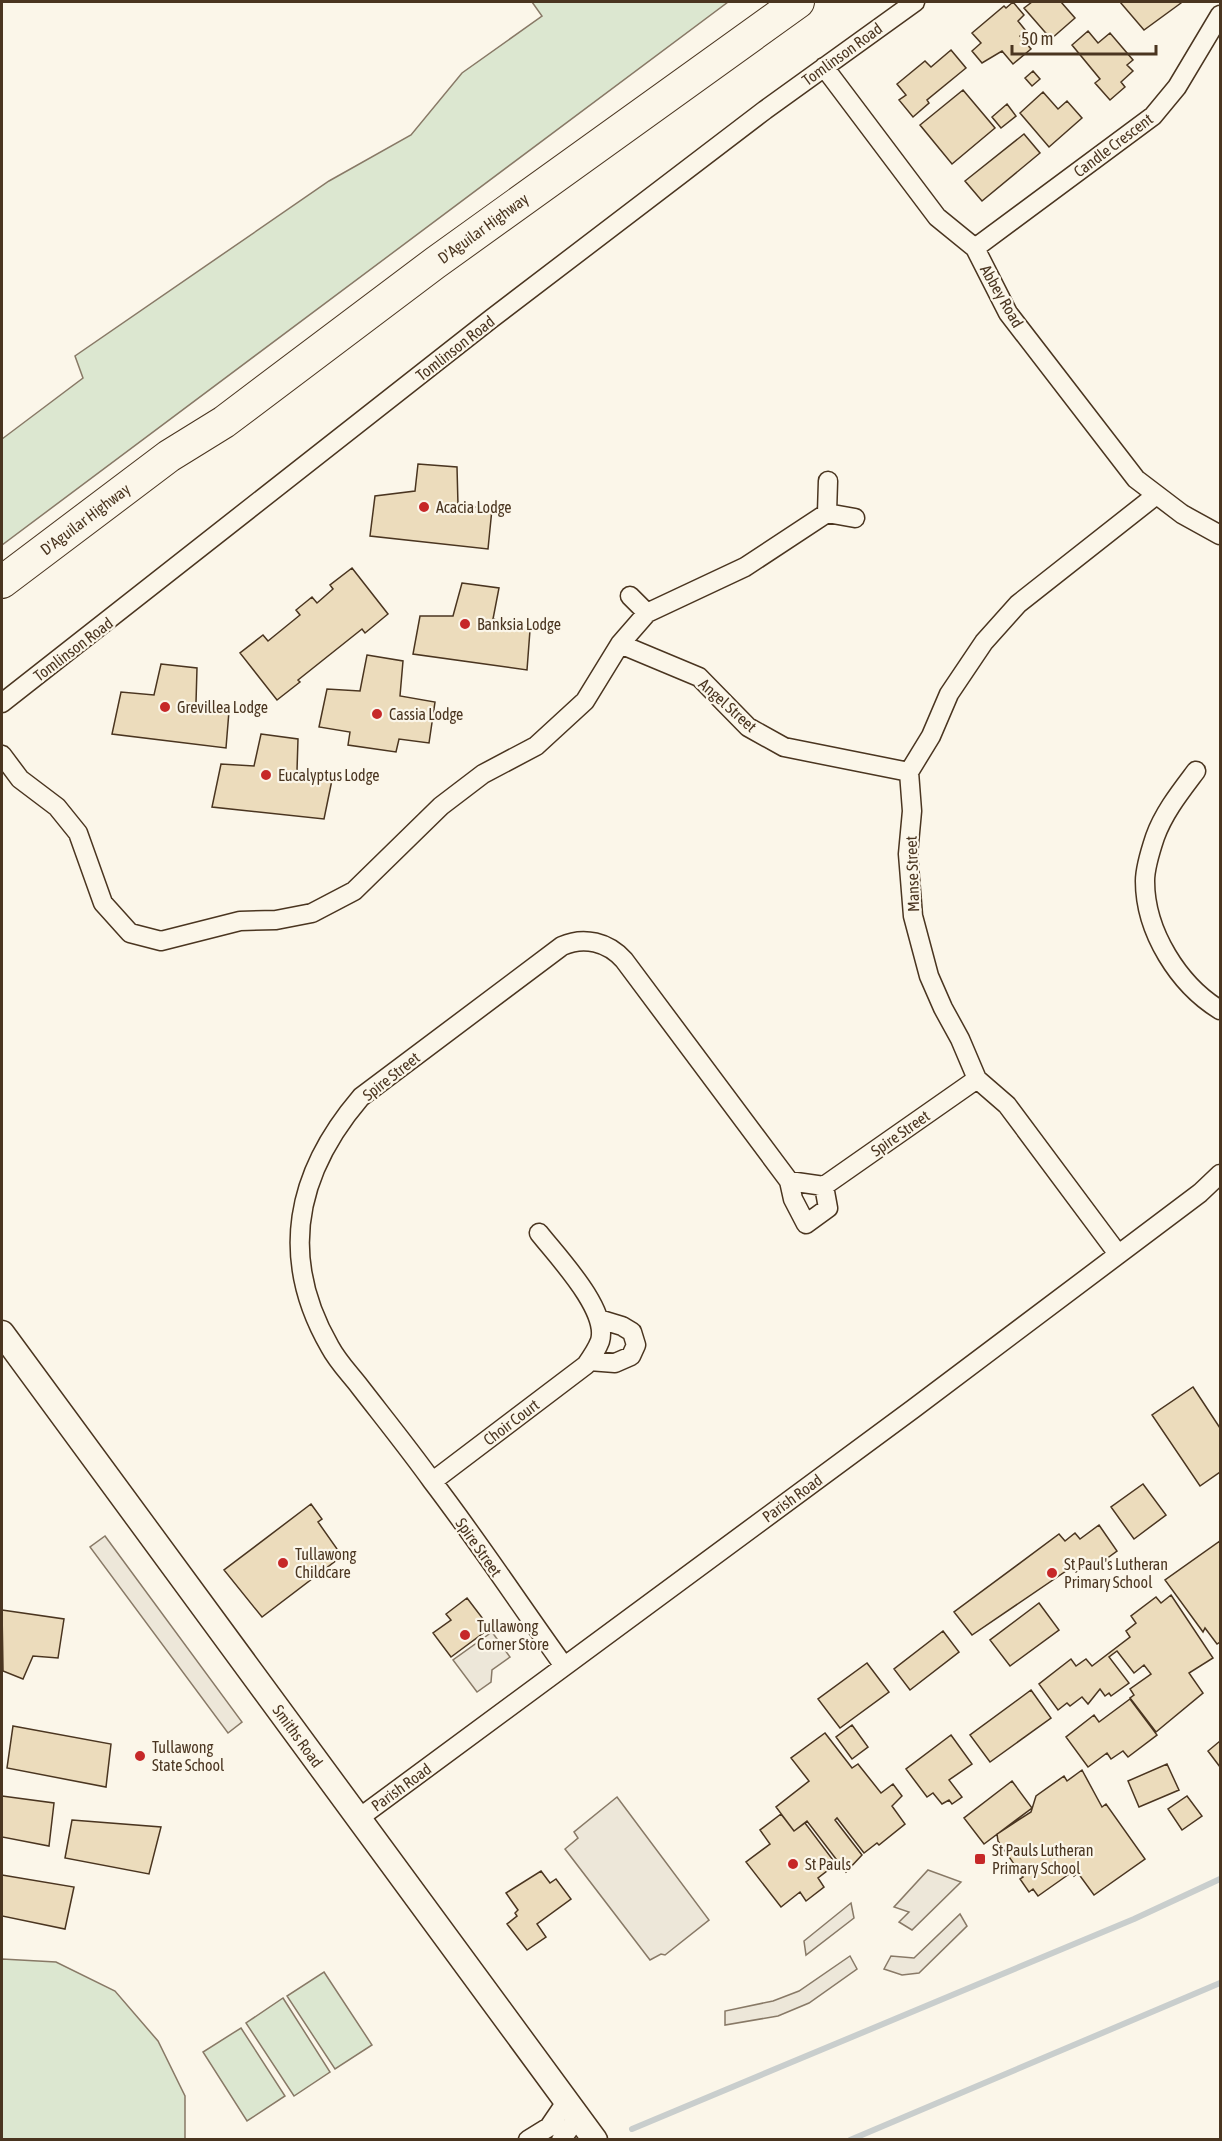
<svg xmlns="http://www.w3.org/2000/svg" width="1222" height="2141" viewBox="0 0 1222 2141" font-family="'Asap Condensed',sans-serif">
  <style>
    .green { fill: #dce7d0; stroke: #887966; stroke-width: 1.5 }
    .parking { fill: #ede7d9; stroke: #887966; stroke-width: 1.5 }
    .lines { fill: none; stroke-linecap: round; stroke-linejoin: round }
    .stream { stroke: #c9cecd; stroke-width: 6 }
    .building { fill: #ecdcbc; stroke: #4a3520; stroke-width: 1.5 }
    .street-casing { stroke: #4a3520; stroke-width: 21 }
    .secondary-casing { stroke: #4a3520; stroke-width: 27 }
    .highway-casing { stroke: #4a3520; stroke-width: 34 }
    .street { stroke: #fbf6e9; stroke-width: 18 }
    .secondary { stroke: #fbf6e9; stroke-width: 24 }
    .highway { stroke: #fbf6e9; stroke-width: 32 }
    .poi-dot { fill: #c62828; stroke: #fbf6e9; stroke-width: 2 }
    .labels { text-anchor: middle; stroke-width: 4.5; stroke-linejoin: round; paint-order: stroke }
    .street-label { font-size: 16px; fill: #4a3520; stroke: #fbf6e9 }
    .poi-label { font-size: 16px; fill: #4a3520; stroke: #fbf6e9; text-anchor: start }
  </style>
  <rect width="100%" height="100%" fill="#fbf6e9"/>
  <path class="green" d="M532,2h196l-726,543v-106l81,-61 -8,-22 254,-175 82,-46 51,-62 80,-57z
    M2,1959l54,3 59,29 43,50 27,55v43h-183z
    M324,1972l48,73 -37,24 -48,-73z
    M283,1998l47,74 -36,24 -48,-73z
    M241,2028l44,68 -38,25 -44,-69z"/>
  <path class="parking" d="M105,1536l137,186 -14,11 -138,-186z
    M492,1632l18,25 -18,13 -1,12 -14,10 -24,-32z
    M617,1797l92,123 -44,35 -4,-1 -11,6 -85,-111 13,-11 -4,-6z
    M928,1870l33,12 -49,48 -13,-8 10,-10 -15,-5z
    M851,1903l3,15 -48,37 -2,-14z
    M960,1914l7,12 -48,47 -17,2 -18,-6 7,-13 23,2z
    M850,1956l7,13 -48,34 -31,13 -53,9v-14l48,-10 26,-10z"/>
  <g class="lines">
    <path class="stream" d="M632,2129l502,-210 86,-40
      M850,2140l370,-157"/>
  </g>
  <path class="building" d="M1013,2l11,13 -6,6 8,10 -6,5 11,13 -18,15 -11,-13 -20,12 -10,-12 9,-8 -9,-10 32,-27 2,2z
    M1032,2h29l14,16 -24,21 -27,-31z
    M1120,2h60l1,1 -37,27z
    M1088,31l10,12 12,-10 23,27 -6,5 6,6 -12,11 4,5 -15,13 -15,-17 5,-4 -28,-34z
    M951,50l15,18 -39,32 2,3 -16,14 -14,-17 7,-5 -9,-11 28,-23 6,6z
    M1033,71l7,8 -8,7 -7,-8z
    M963,90l32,38 -43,36 -32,-39z
    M1043,92l15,17 9,-8 15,17 -33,29 -29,-34z
    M1007,104l9,12 -15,12 -9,-11z
    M1024,134l16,19 -58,48 -17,-20z
    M418,464l39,3 1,38 34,4 -4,40 -118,-13 5,-40 40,-5z
    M352,568l36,46 -23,19 -3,-4 -64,51 2,2 -23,18 -37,-47 23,-18 5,6 32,-26 -4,-5 16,-13 5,6 16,-14 -3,-4z
    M462,583l37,5 -6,31 37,11 -3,40 -114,-16 7,-38h33z
    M367,655l36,6 -3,35 35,6 -6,41 -30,-4 -3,13 -48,-7 2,-13 -31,-5 8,-38 33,2z
    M161,664l36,4 -1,35 33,8 -3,37 -114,-14 9,-42 33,3z
    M261,734l37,5 -1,32 35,9 -8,39 -112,-12 9,-43 33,2z
    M1193,1387l27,41v44l-20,14 -48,-71z
    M1143,1484l23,31 -32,24 -23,-32z
    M311,1504l11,15 -4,3 24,34 -80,61 -38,-47z
    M1099,1525l18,26 -26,19 -4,-6 -11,8 -4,-5 -100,68 -18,-23 105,-78 6,7 10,-8 5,6z
    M1220,1541v101l-3,2 -12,-16 -2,4 -38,-52z
    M1171,1595l42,63 -24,15 14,20 -47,39 -26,-34 4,-3 -4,-6 21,-15 -7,-9 -10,8 -17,-22 -8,6 20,26 -18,13 -2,-3 -4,3 -5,-7 -12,15 -6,-7 -12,9 -3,-3 -9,7 -19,-26 32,-25 5,7 10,-7 6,7 38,-29 -4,-6 10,-8 -5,-7 25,-19 5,6z
    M467,1598l23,30 -39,29 -18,-24 18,-13 -5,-6z
    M1039,1603l20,27 -49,36 -20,-26z
    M2,1610l62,9 -6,39 -25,-2 -10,23 -20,-8z
    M943,1631l16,21 -49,38 -16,-21z
    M867,1663l22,29 -49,36 -22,-29z
    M1031,1690l20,28 -61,44 -20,-27z
    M1130,1699l27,36 -29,22 -5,-6 -12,8 -4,-6 -19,14 -22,-30 28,-22 5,7z
    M852,1725l16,22 -16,12 -16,-22z
    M13,1726l98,18 -5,43 -99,-19z
    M825,1733l27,35 6,-4 23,29 12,-9 9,12 -10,10 13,18 -26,21 -2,-2 -13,10 -27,-35 -2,2 27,35 -16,17 -39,-51 -13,10 -18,-24 33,-26 -18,-23z
    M951,1735l21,29 -23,16 13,17 -10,7 -3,-4 -7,4 -9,-11 -6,4 -21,-28z
    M1220,1741v26l-12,-16z
    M1167,1764l12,26 -40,17 -11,-26z
    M1082,1770l20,37 4,-3 39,55 -51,36 -16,-22 -4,3 -2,-4 -34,24 -5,-7 -4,3 -9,-13 3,-2 -25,-36 -1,-7 34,-22 5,-16 28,-20 3,5z
    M1012,1781l20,27 -48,36 -20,-26z
    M2,1796l52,7 -5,43 -47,-9z
    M1187,1796l15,20 -20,14 -14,-21z
    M781,1814l13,17 11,-8 31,41 -18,14 6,9 -18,14 -6,-9 -19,15 -35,-45 24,-18 -10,-14z
    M72,1820l89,7 -12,47 -84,-16z
    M541,1871l9,12 6,-4 15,20 -34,25 9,13 -19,13 -20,-26 10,-8 -2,-3 3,-3 -12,-17z
    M2,1875l72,12 -9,42 -63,-13z"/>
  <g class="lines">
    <defs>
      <path id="street" d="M824,67l113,150 38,31 33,65 128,166 46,35 38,21
        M975,248l178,-132 24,-29 43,-72
        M827,513l28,5
        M647,613l98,-46 82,-54 1,-32
        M620,644l79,33 49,50 36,20 125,25
        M2,703l489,-384 274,-209 150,-108
        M2,755l18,24 37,28 21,26 25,70 27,30 31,8 79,-20 36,-1 36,-7 42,-22 87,-85 42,-32 53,-28 49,-45 35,-57 27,-31 -17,-17
        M1196,771c-15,20 -32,41 -41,66 -4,12 -10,31 -10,44 0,51 34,104 75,129
        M789,1181l35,5
        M1118,1254l-111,-149 -30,-26 -17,-40 -17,-31 -14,-32 -16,-60 -5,-62 4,-43 -3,-39 22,-36 18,-42 35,-52 34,-38 137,-108
        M589,1361l26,2 16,-7 5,-11 -4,-13 -10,-6 -23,-7
        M433,1481l153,-116c5,-7 11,-16 14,-24 9,-31 -43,-85 -61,-108
        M564,1666c-44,-61 -86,-125 -132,-185 -23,-32 -48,-63 -72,-94 -10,-13 -22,-25 -30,-40 -52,-90 -34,-174 31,-250l201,-151c22,-10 46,-4 62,14l165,221 4,18 13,25 22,-16 -4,-22 153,-107
        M359,1818l554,-409 287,-216 20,-19
        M528,2140l21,-13 17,-25
        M561,2140l17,-23"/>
      <path id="secondary" d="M2,1333l593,807"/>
      <path id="highway" d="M2,582l167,-126 55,-34 211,-159 363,-261"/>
    </defs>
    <use href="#street" class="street-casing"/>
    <use href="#secondary" class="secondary-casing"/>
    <use href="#highway" class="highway-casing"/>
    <use href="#street" class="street"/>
    <use href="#secondary" class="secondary"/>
    <use href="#highway" class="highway"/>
  </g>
  <g class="poi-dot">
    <circle cx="424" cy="507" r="6"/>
    <circle cx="465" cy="624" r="6"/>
    <circle cx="165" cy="707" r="6"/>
    <circle cx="377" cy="714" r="6"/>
    <circle cx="266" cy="775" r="6"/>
    <circle cx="283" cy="1563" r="6"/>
    <circle cx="1052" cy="1573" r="6"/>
    <circle cx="465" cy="1635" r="6"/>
    <circle cx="140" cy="1756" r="6"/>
    <rect x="974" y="1853" width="12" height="12" rx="3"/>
    <circle cx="793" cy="1864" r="6"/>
  </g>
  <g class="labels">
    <g class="street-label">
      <text transform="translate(842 54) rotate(-36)" y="6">Tomlinson Road</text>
      <text transform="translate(1113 145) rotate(-37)" y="6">Candle Crescent</text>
      <text transform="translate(483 228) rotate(-36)" y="6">D'Aguilar Highway</text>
      <text transform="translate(1002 296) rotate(60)" y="6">Abbey Road</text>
      <text transform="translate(455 348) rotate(-38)" y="6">Tomlinson Road</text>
      <text transform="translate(85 519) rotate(-37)" y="6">D'Aguilar Highway</text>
      <text transform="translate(73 649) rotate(-37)" y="6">Tomlinson Road</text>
      <text transform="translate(728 705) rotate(42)" y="6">Angel Street</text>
      <text transform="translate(912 874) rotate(-92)" y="6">Manse Street</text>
      <text transform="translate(391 1076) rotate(-38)" y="6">Spire Street</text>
      <text transform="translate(900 1133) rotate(-35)" y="6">Spire Street</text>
      <text transform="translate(511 1422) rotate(-37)" y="6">Choir Court</text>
      <text transform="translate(792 1498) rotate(-36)" y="6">Parish Road</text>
      <text transform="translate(479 1547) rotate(55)" y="6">Spire Street</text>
      <text transform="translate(298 1736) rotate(54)" y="6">Smiths Road</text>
      <text transform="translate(401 1787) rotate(-36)" y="6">Parish Road</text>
    </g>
    <g class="poi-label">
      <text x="436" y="513">Acacia Lodge</text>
      <text x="477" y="630">Banksia Lodge</text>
      <text x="177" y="713">Grevillea Lodge</text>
      <text x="389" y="720">Cassia Lodge</text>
      <text x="278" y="781">Eucalyptus Lodge</text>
      <text x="295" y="1560">Tullawong<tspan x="295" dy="18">Childcare</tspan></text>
      <text x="1064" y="1570">St Paul's Lutheran<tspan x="1064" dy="18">Primary School</tspan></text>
      <text x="477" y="1632">Tullawong<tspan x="477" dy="18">Corner Store</tspan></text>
      <text x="152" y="1753">Tullawong<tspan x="152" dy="18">State School</tspan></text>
      <text x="992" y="1856">St Pauls Lutheran<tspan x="992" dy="18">Primary School</tspan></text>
      <text x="805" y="1870">St Pauls</text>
    </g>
  </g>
  <rect width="1222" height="2141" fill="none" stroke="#4a3520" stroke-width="6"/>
  <path d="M1012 45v9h144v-9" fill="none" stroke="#4a3520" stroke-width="3"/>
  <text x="1021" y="45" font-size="18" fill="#4a3520" stroke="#fbf6e9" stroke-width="4.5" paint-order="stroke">50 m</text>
</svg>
